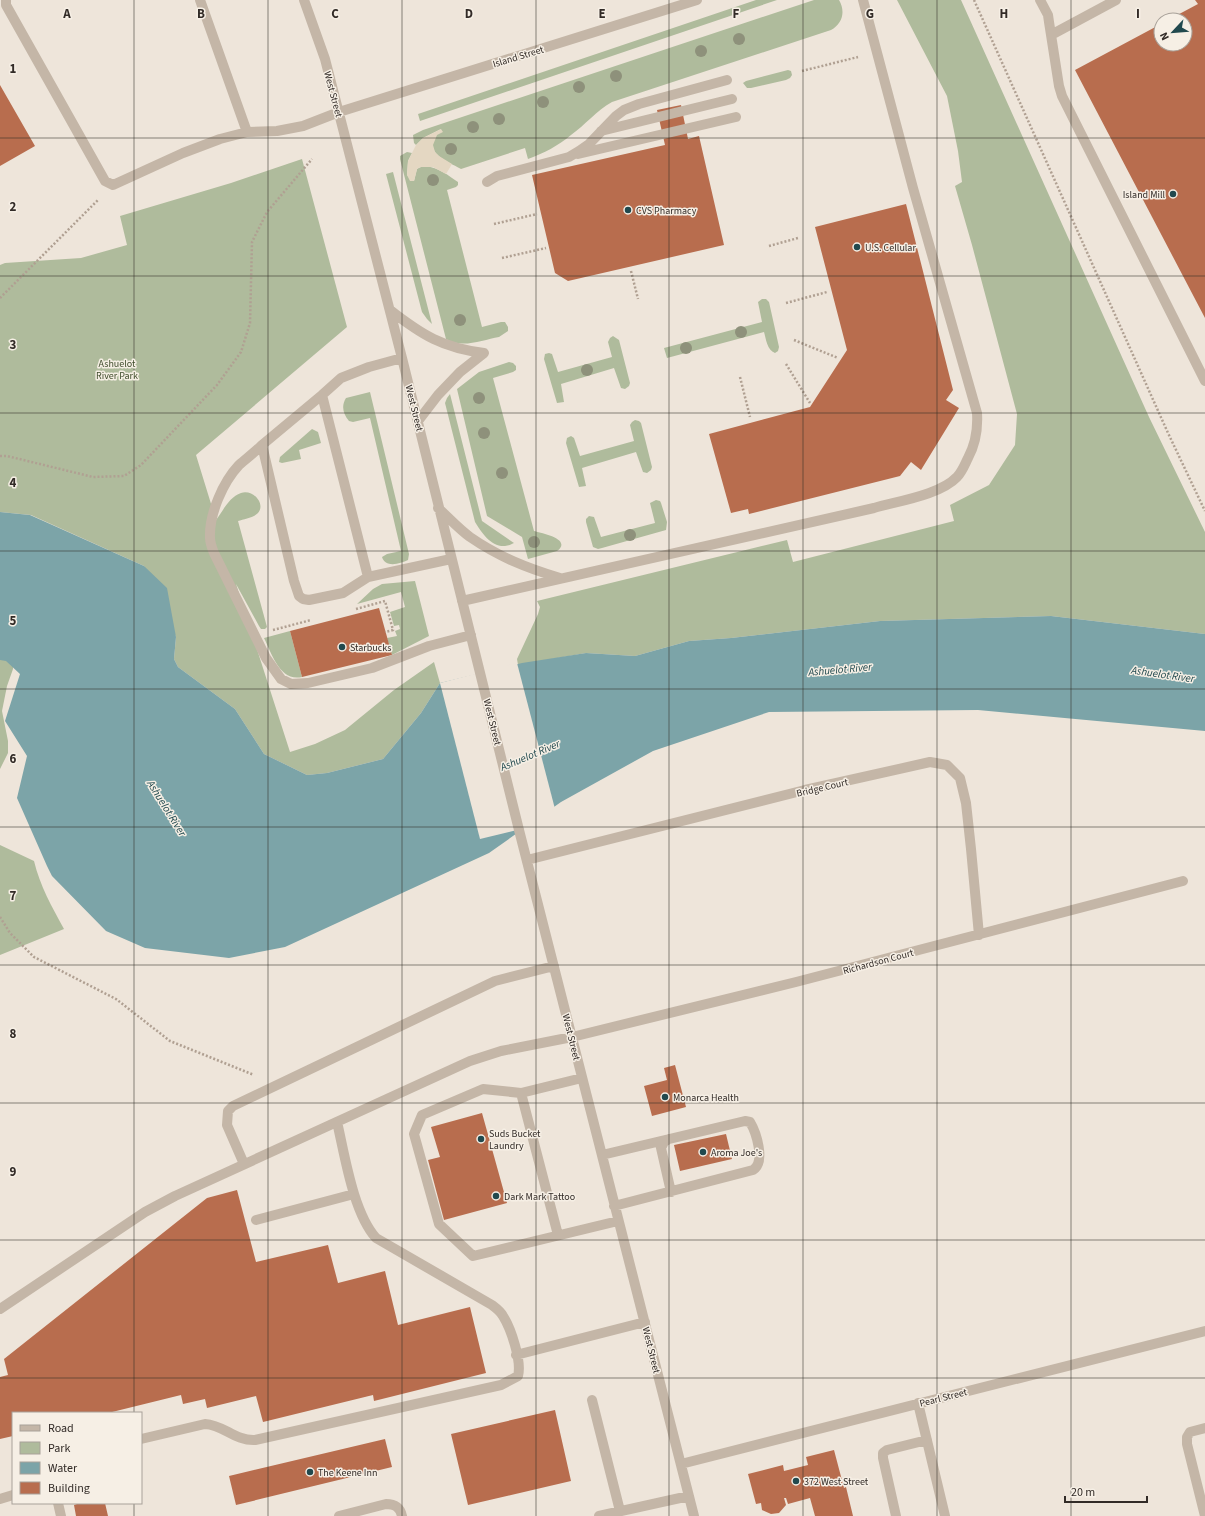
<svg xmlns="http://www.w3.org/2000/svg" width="1205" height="1516" viewBox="0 0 1205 1516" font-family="'Source Sans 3',sans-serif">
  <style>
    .green { fill: #afbb9c }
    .plaza { fill: #e4d7c2 }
    .water { fill: #7ca4a8 }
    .pier { fill: #eee5da }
    .building { fill: #b86d4e }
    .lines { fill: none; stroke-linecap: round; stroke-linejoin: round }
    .path { stroke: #b0a092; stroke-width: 2.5; stroke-dasharray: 2 2; stroke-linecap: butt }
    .minor { stroke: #c4b6a7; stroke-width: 10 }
    .tree { fill: #8e917b }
    .grid { fill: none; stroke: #322b27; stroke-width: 1; stroke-opacity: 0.55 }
    .poi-dot { fill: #21494e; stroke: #f6efe5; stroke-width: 1.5 }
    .labels { text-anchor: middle; stroke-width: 3; stroke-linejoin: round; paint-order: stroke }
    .street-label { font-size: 10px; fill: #322b27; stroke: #f6efe5 }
    .poi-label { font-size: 10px; fill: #322b27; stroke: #f6efe5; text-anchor: start }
    .park-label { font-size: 10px; fill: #404d2d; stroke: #f6efe5 }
    .water-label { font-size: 11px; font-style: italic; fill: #21494e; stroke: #f6efe5 }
    .grid-label { font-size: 13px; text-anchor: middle; font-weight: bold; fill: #322b27; stroke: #f6efe5; stroke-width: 3; stroke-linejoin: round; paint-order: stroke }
  </style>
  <rect width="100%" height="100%" fill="#eee5da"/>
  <path class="green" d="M756,0h21l-357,121 -2,-7z
    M814,0h25c7,12 3,24 -8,30l-219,72c-16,9 -27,23 -41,33 -13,11 -27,18 -43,24l-3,-11 -64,21c-10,-6 -34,-14 -27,-29 1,-4 5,-8 7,-11l-18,9 -7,7 -2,-2 -1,-8 10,-5z
    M897,0h64l188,417 56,115v102l-154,-18 -171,5 -149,17 -42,3 -54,15 -49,-3 -68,12 -1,-6 21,-45 2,-7 -3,-6 250,-61 6,22 161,-41 -4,-16 39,-20 26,-40 2,-31 -45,-169 -17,-59 7,-4 -4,-31 -11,-55z
    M788,70l3,1 1,4 -2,3 -4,2 -35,8h-4l-4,-5 3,-2z
    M407,152l5,1 -4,8 -1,14 7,6 3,-12c14,-8 30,6 41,13v3l-2,2 -9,3 35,137 19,-5h4l3,5v4l-9,6c-16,3 -38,12 -53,2l-46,-180v-3z
    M302,159l45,168 -151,128 20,65c7,-9 13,-23 25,-27 12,-4 25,11 17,20 -5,5 -14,6 -20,8l29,106 -2,2h-4l-2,-3 -23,-42 54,168 25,-8 30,-14 49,-40 40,-28 6,21 -19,30 -38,46 -56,14 -20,2 -43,-21 -29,-45 -57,-42 -4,-8 2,-22 -32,-71 -113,-51 -31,-3v-247l5,-2 76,-5 46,-13 -7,-29 111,-33z
    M393,172l39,152 -5,-5 -5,-7 -36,-138z
    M762,299h4l3,3 10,45 -1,4 -3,2c-8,-3 -9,-14 -11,-21l-97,26 -3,-10 98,-26 -4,-20z
    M613,336l6,4 11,43 -1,3 -4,3 -4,-1 -7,-20 -53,16 3,18 -7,1 -13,-44 1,-5 4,-1 3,1 6,18 54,-15 -4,-15 2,-4z
    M509,362l4,1 3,3v4l-3,2 -20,6 41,153c7,2 39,8 23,20l-29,8 -6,-22 -35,-21 -30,-127 22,-17z
    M370,392l39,162 -1,6c-8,4 -23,8 -26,-3l5,-3 14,-3 -31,-133 -17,4 -4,-1c-6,-7 -8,-15 -3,-23z
    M450,394l32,127 32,22c-2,1 -6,3 -9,3 -14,1 -24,-14 -30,-24l-30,-119 2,-5z
    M635,420l4,1 2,2 11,44 -1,3 -4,3 -4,-1 -7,-20 -54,16 4,18 -7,1 -13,-44 1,-5 4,-2 3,2 6,18 54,-15 -4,-16 2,-3z
    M312,429l6,3 3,11 -22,7 2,9 -19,4 -3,-1 1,-5z
    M656,500l4,1 1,2 6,19 -1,8 -64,18 -4,1 -5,-2 -7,-25v-3l3,-3 5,1 7,20 54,-14 -5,-20z
    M415,581l14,55 -37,19 -5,-17 10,-2 -2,-5 5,-2 -1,-4 -5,1 -4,-14 15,-5 -4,-15 -44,12 16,-15 9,-5z
    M290,631l12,46c-22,5 -30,-23 -38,-39z
    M0,638l13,19v12l-6,17 -5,25 6,30v12l-8,16z
    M0,845l34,16c6,25 18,46 30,68l-64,26z"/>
  <path class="plaza" d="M441,129l2,3 -6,3 -4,10 2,7 4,4 13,8 -6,10 -13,-7h-13l-3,2 -3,12h-4l-3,-6 1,-14 8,-16 7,-7z"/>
  <path class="water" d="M0,512l30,3 114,51 23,22 9,49 -2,22 4,8 57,42 29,45 43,21 20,-2 56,-14 38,-46 19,-30 82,-20 64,-10 49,3 54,-15 42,-3 149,-17 171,-5 154,18v97l-227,-21 -209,2 -116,39 -92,51 -72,51 -204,94 -56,11 -84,-10 -39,-17 -54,-55 -5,-10 -30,-68 10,-42 -22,-35 15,-47 -14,-13 -6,-1z"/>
  <path class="pier" d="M517,663l38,146 -26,18 -49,12 -40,-156z"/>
  <path class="building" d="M1195,0h10v318l-130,-248 86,-46v20h24v-24h-17l30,-16z
    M0,85l35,61 -35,20z
    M681,105l7,34 11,-3 25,109 -156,36 -13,-8 -23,-98 133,-30 -8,-35z
    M906,204l47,186 -7,10 13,8 -38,62 -10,-8 -11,14 -151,38 -1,-5 -17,4 -22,-79 101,-27 37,-57 -32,-123z
    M379,608l13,47 -90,22 -12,-46z
    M675,1065l11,42 -34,9 -8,-30 23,-6 -3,-12z
    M482,1113l25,90 -63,17 -16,-60 12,-3 -9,-30z
    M726,1134l6,25 -52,12 -6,-26z
    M237,1190l19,72 72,-17 10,38 47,-12 13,54 72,-18 16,66 -112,28 -1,-6 -110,27 -7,-26 -49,12 -2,-9 -22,5 -2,-9 -73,18h-95v23l-13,3v-62l8,-2 -4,-16 203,-161z
    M555,1410l16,71 -103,24 -17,-71z
    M385,1439l7,28 -156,38 -7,-29z
    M834,1450l10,38 2,-1 7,29h-38l-5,-18 -22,6 -2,-6h-2l2,7 -7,8 -8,1 -9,-4 -1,-7 -5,1 -8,-30 35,-9 1,6 24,-6 -2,-8z
    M80,1503h25l3,13h-32l-2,-11z"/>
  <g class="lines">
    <path class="path" d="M974,0l194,433 37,78
      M802,71l56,-14
      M494,224l43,-10
      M769,246l29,-8
      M502,258l44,-10
      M631,271l7,28
      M0,298l99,-99
      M786,303l41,-11
      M794,340l44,18
      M786,364l24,39
      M740,377l10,40
      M0,456h7l86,21 31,-1 17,-11 76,-80 24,-33 9,-29 2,-81 15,-30 45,-53
      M356,609l29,-8 8,29 -8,2
      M273,630l38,-10
      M0,917l10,16 24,24 82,42 54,42 84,34"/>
    <path class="minor" d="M6,0v5l99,176 8,4 70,-32 37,-14 27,-7 30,-1 26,-5 36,-14 358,-112
      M200,0l47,132
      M304,0l21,59 77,299 117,472 175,686
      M1040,0l8,15 1,7 10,64 3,10 143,285
      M1051,35l65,-35
      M601,131l131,-32
      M578,154l158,-37
      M487,182l10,-6 72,-19 10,-6 10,-7 27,-28 8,-6 15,-6 88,-24
      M390,310c32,25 53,38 94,43
      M402,358l-33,9 -28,11 -19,17 -60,50 32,136 5,15 4,3 6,1 34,-7 25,-16 83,-18
      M322,395l46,182
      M418,421l20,-26 22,-23 24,-19
      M262,445c-7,7 -15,13 -23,20 -16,17 -30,49 -29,73 0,5 2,10 4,15l52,105 15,21 10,5 17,-1 64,-15 57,-22 42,-11
      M438,508c11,10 21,21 32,29 29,20 57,31 90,41
      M462,601l412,-93c24,-7 66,-13 83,-31 5,-5 8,-13 11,-19 8,-15 10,-29 9,-45l-64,-225 -50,-188
      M527,860l278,-70 125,-28 17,3 13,13 6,25 5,46 8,86
      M521,1093l-38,-4 -61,26 -8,19 25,90 34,32 145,-35
      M669,1139l-5,3 -3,6 10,44
      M602,1155l143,-34 5,1c6,10 16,40 3,48l-139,36
      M244,1164l-17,-39 1,-14 5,-5 262,-125 59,-15
      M256,1220l98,-26
      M558,1235l-37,-142 61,-15
      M0,1309l145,-97 30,-16 295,-135 31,-10 71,-14 224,-55 387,-101
      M516,1355l129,-33
      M592,1400l28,111
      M918,1403l27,113
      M141,1439l64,-15c19,1 30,17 50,16l246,-55 17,-9c4,-15 -7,-47 -15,-60 -2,-4 -7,-8 -11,-11l-116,-67c-23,-26 -31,-82 -39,-116
      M681,1464l524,-133
      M0,1499l13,-4
      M58,1503l3,13
      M339,1516l47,-12c9,0 14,3 16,12
      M599,1516l90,-20
      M896,1516l-13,-58v-5l4,-3 40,-10
      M1205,1516l-18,-72v-7l3,-5 15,-4"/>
  </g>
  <g class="tree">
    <circle cx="739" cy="39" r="6"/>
    <circle cx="701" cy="51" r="6"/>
    <circle cx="616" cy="76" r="6"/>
    <circle cx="579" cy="87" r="6"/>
    <circle cx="543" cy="102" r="6"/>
    <circle cx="499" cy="119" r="6"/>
    <circle cx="473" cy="127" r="6"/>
    <circle cx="451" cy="149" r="6"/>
    <circle cx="433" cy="180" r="6"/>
    <circle cx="460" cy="320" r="6"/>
    <circle cx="741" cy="332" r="6"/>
    <circle cx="686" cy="348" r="6"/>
    <circle cx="587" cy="370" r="6"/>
    <circle cx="479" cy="398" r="6"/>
    <circle cx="484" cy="433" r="6"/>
    <circle cx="502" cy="473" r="6"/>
    <circle cx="630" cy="535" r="6"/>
    <circle cx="534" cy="542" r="6"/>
  </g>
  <path class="grid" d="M134,0v1413M268,0v1516M402,0v1516M536,0v1516M669,0v1516M803,0v1516M937,0v1516M1071,0v1516M0,138h1205M0,276h1205M0,413h1205M0,551h1205M0,689h1205M0,827h1205M0,965h1205M0,1103h1205M0,1240h1205M0,1378h1205M134,1503v13"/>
  <g class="poi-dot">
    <circle cx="1173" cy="194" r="4"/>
    <circle cx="628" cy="210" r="4"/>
    <circle cx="857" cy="247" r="4"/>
    <circle cx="342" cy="647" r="4"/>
    <circle cx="665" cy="1097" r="4"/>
    <circle cx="481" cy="1139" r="4"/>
    <circle cx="703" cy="1152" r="4"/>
    <circle cx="496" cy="1196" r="4"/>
    <circle cx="310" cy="1472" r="4"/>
    <circle cx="796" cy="1481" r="4"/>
  </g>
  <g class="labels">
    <g class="street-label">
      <text transform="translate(518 56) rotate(-17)" y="4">Island Street</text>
      <text transform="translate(334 94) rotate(75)" y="4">West Street</text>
      <text transform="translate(415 408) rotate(76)" y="4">West Street</text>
      <text transform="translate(493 722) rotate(76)" y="4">West Street</text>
      <text transform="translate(822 787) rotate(-13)" y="4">Bridge Court</text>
      <text transform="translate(878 961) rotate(-15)" y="4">Richardson Court</text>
      <text transform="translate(572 1037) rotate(76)" y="4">West Street</text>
      <text transform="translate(652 1350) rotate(76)" y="4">West Street</text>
      <text transform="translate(943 1397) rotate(-14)" y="4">Pearl Street</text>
    </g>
    <g class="poi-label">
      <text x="1165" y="198" text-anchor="end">Island Mill</text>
      <text x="636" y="214">CVS Pharmacy</text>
      <text x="865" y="251">U.S. Cellular</text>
      <text x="350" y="651">Starbucks</text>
      <text x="673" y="1101">Monarca Health</text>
      <text x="489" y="1137">Suds Bucket<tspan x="489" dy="12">Laundry</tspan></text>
      <text x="711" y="1156">Aroma Joe's</text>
      <text x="504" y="1200">Dark Mark Tattoo</text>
      <text x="318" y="1476">The Keene Inn</text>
      <text x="804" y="1485">372 West Street</text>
    </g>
    <g class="park-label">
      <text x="117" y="367">Ashuelot<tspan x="117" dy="12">River Park</tspan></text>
    </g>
    <g class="water-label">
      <text transform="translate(840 669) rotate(-5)" y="4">Ashuelot River</text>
      <text transform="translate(1163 674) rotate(8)" y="4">Ashuelot River</text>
      <text transform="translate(530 755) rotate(-23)" y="4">Ashuelot River</text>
      <text transform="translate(167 808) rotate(58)" y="4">Ashuelot River</text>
    </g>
  </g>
  <g class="grid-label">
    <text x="67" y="18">A</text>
    <text x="201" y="18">B</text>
    <text x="335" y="18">C</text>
    <text x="469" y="18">D</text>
    <text x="602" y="18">E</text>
    <text x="736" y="18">F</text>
    <text x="870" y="18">G</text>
    <text x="1004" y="18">H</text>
    <text x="1138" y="18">I</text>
    <text x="13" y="73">1</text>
    <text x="13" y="211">2</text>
    <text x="13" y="349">3</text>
    <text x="13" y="487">4</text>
    <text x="13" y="625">5</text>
    <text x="13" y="763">6</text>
    <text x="13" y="900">7</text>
    <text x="13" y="1038">8</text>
    <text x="13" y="1176">9</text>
  </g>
  <rect x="12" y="1412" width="130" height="92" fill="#f6efe5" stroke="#a8a199"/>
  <rect x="20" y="1425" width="20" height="6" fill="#c4b6a7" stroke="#a8a199"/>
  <text x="48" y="1432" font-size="12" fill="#322b27">Road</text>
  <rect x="20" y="1442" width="20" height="12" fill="#afbb9c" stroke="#a8a199"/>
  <text x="48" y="1452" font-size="12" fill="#322b27">Park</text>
  <rect x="20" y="1462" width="20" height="12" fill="#7ca4a8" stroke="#a8a199"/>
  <text x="48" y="1472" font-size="12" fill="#322b27">Water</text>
  <rect x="20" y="1482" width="20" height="12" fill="#b86d4e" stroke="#a8a199"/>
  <text x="48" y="1492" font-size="12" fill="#322b27">Building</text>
  <g transform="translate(1173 32) rotate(244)"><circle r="19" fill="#f6efe5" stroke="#a8a199"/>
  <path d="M0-3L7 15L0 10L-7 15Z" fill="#21494e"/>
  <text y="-6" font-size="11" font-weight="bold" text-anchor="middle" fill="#322b27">N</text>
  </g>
  <path d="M1065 1496v6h82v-6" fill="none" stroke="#322b27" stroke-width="2"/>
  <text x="1071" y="1496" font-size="12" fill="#322b27" stroke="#f6efe5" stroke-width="3" paint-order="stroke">20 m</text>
</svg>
